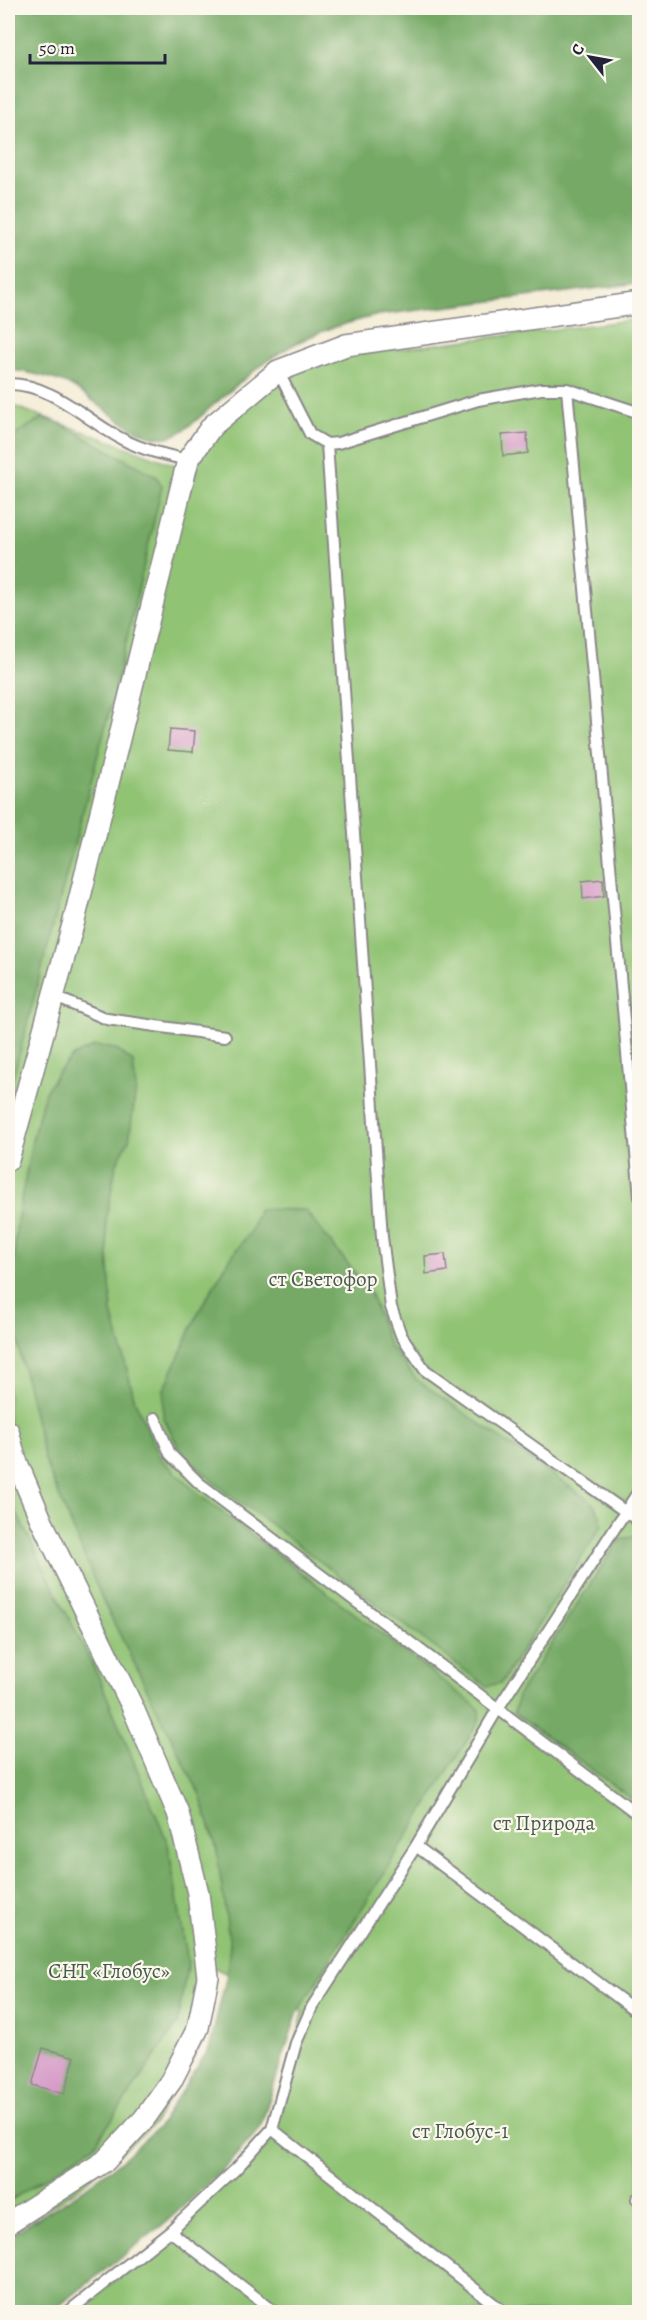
<svg xmlns="http://www.w3.org/2000/svg" width="647" height="2320" viewBox="0 0 647 2320" font-family="Alegreya,serif">
  <style>
    .green { fill: #90c373; stroke: #597257; stroke-width: 1.5 }
    .forest { fill: #74a965; stroke: #4b6650; stroke-width: 1.5 }
    .building { fill: #d497c6 }
    .lines { fill: none; stroke-linecap: round; stroke-linejoin: round }
    .lane-casing { stroke: #8a8788; stroke-width: 14 }
    .street-casing { stroke: #8a8788; stroke-width: 24 }
    .lane { stroke: #fff; stroke-width: 10 }
    .street { stroke: #fff; stroke-width: 21 }
    .labels { text-anchor: middle; stroke-width: 4.5; stroke-linejoin: round; paint-order: stroke }
    .park-label { font-size: 21px; fill: #485a4f; stroke: #fbf7ec }
  </style>
  <rect width="100%" height="100%" fill="#fbf7ec"/>
  <filter id="ink" filterUnits="userSpaceOnUse"><feTurbulence type="fractalNoise" baseFrequency=".0167" numOctaves="2"/><feDisplacementMap in="SourceGraphic" scale="12" xChannelSelector="R" yChannelSelector="G"/><feConvolveMatrix kernelMatrix="1 2 1 2 8 2 1 2 1" color-interpolation-filters="sRGB"/></filter>
  <filter id="wash" filterUnits="userSpaceOnUse"><feTurbulence type="fractalNoise" baseFrequency=".008" numOctaves="4" result="noise"/><feDisplacementMap in="SourceGraphic" scale="24" xChannelSelector="R" yChannelSelector="G"/><feGaussianBlur stdDeviation="1.35" result="paint"/><feColorMatrix in="noise" values="0 0 0 0 0 0 0 0 0 0 0 0 0 0 0 0 0 1.4 0 .05"/><feComposite in="paint" operator="in"/></filter>
  <g filter="url(#wash)">
    <rect width="100%" height="100%" fill="#f3ecd5"/>
    <path class="green" d="M639,319v1993h-566l69,-52 134,-128 27,-120 -90,-45 -10,75 -50,83 -77,65 -68,44v-1830l184,67 40,-63 76,-48z"/>
    <path class="forest" d="M8,8h631v275l-260,32c-24,6 -48,12 -70,22 -38,17 -69,45 -100,72 -15,13 -32,32 -54,28 -30,-7 -57,-35 -82,-50 -11,-7 -51,-17 -65,-17z
      M42,418l15,4 99,54 6,10 -46,200 -108,411v-650l11,-15z
      M95,1046l20,3 18,13 3,27 -7,51 -13,25 -10,56 6,91 23,89 25,57 38,36 279,213 3,3 -1,11 -181,290 -38,117 -35,40 -60,55 -114,89h-43v-75l70,-44 44,-33 36,-33 51,-78 17,-70 4,-33 -14,-100 -16,-51 -97,-194 -58,-139 -25,-108 -9,-62 6,-71 16,-85 12,-44 13,-20 15,-16z
      M259,1209l46,1 65,82 19,53 28,35 176,123 7,12 2,10 -101,158 -15,3 -233,-175 -24,-16 -48,-43 -18,-36 1,-26 35,-79 32,-54 19,-25z
      M8,1496l92,184 68,164 20,118 -11,62 -83,122 -86,56z
      M636,1536l4,2 -1,266 -125,-91 4,-18 97,-149 7,-7z"/>
    <g id="blocks">
      <path class="building" d="M527,433l1,20 -25,3 -1,-21z
        M170,729l25,2 -2,21 -25,-2z
        M603,879l1,17 -21,3 -1,-18z
        M445,1254l2,17 -21,3 -1,-18z
        M43,2048l32,9 -11,37 -32,-9z"/>
    </g>
  </g>
  <g filter="url(#ink)">
    <use href="#blocks" fill-opacity="0" stroke="#8a8788" stroke-width="1.5"/>
    <g class="lines">
      <defs>
        <path id="lane" d="M278,371l32,63 17,10 11,-1 140,-43 63,-11h26l73,24
          M8,384c43,-1 78,36 114,55 21,11 43,16 66,21
          M567,389l73,808
          M327,444l55,793 9,70 10,28 24,35 215,152
          M53,996l54,23 118,17
          M155,1418l15,36 29,29 441,333
          M416,1846l224,168
          M272,2129l232,183
          M637,2199l3,3
          M170,2231l105,81
          M68,2312l102,-81 67,-63 35,-39 24,-86 16,-36 104,-161 81,-136 143,-221"/>
        <path id="street" d="M8,1160l66,-239 114,-461 24,-34 66,-55 68,-26 294,-42
          M8,1431l7,27 27,64 90,184 46,107 20,80 10,84 -10,51 -27,53 -27,38 -39,42 -97,62"/>
      </defs>
      <use href="#lane" class="lane-casing"/>
      <use href="#street" class="street-casing"/>
      <use href="#lane" class="lane"/>
      <use href="#street" class="street"/>
    </g>
  </g>
  <g class="labels">
    <g class="park-label">
      <text x="323" y="1286">ст Светофор</text>
      <text x="544" y="1830">ст Природа</text>
      <text x="109" y="1978">СНТ «Глобус»</text>
      <text x="460" y="2138">ст Глобус-1</text>
    </g>
  </g>
  <rect width="647" height="2320" fill="none" stroke="#fbf7ec" stroke-width="30"/>
  <g transform="translate(590 57) rotate(301)" stroke="#fbf7ec" stroke-width="4.5" paint-order="stroke">
  <path d="M0-4.5L10 22L0 15L-10 22Z" fill="#22223b"/>
  <text y="-9" font-size="16" font-weight="bold" text-anchor="middle" fill="#22223b">С</text>
  </g>
  <path d="M30 54v9h135v-9" fill="none" stroke="#22223b" stroke-width="3"/>
  <text x="39" y="54" font-size="18" fill="#22223b" stroke="#fbf7ec" stroke-width="4.5" paint-order="stroke">50 m</text>
</svg>
